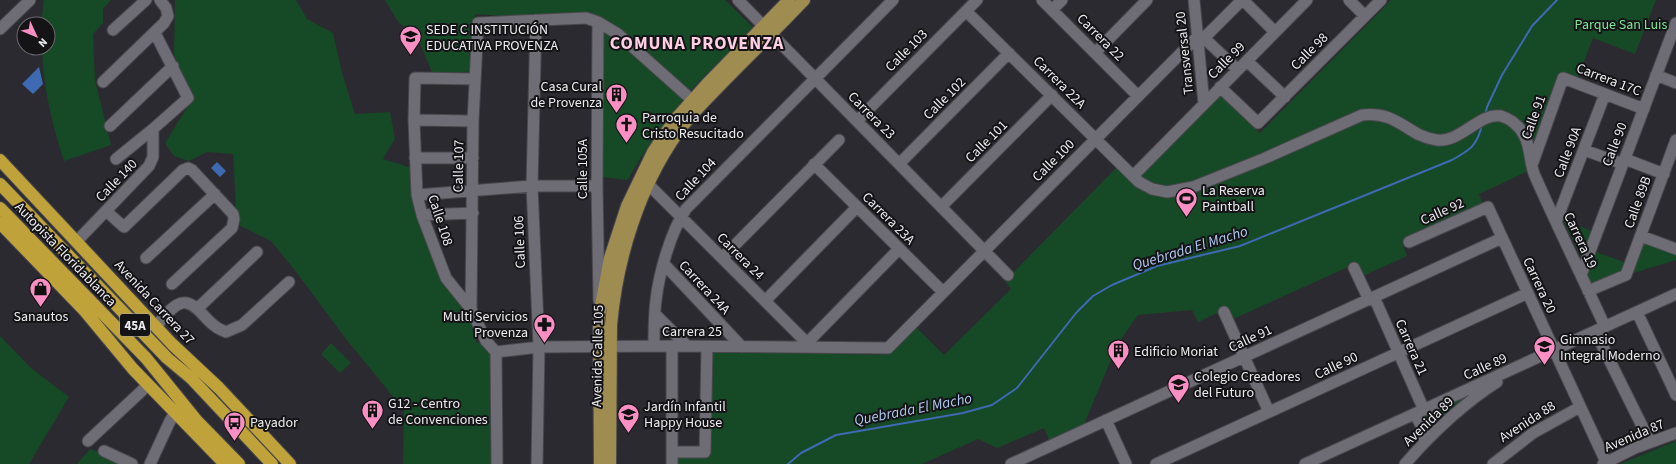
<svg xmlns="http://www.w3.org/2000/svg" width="1676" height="464" viewBox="0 0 1676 464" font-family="'Source Sans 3',sans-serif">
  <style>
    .green { fill: #164925 }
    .water { fill: #3d6ab2 }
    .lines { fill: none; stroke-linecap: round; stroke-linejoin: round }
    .stream { stroke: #3d6ab2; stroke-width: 2 }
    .minor-casing { stroke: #48474c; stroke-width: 13 }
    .major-casing { stroke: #48474c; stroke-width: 14 }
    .highway-casing { stroke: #48474c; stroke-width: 14 }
    .minor { stroke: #6e6c74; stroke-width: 11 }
    .major { stroke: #9f8c51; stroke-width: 12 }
    .highway { stroke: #bfa239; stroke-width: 12 }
    .labels { text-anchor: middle; stroke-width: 4; stroke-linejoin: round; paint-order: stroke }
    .shield { fill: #141316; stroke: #aaaaad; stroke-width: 1 }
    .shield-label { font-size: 13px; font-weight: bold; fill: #ebeaee }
    .park-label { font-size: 14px; fill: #79e795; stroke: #141316 }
    .poi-label { font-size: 14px; fill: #ebeaee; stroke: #141316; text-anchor: start }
    .street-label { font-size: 14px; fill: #ebeaee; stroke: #141316 }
    .water-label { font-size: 15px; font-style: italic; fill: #afc8ef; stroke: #141316 }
    .district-label { font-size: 18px; font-weight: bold; letter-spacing: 1px; fill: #ffcfe4; stroke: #141316 }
  </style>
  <rect width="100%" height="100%" fill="#2c2a31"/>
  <path class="green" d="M44,0h67l-8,9v14l-10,11 2,46 16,65 -47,16c-12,-37 -21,-74 -22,-113h6v-24h-7z
    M175,0h121l11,19 26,14 9,40 13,41 35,-2 5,27 -12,20 29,9 8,48 55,109 -3,4 5,14h7l10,10 2,111h-93l1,-54 -58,-71 -49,-66 -26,-32 -34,-17 -4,-70 -26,-2 -18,9 -15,-5 -9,-13 26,-42 -6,-9 -11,-37z
    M385,0h340l28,27 -63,64 -67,-60 -33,-15 -61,2 -54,-4 -1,57 -41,4 -13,-32 -23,-23z
    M1391,0h265l-21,54 -42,-16 -16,42 -16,-6 -35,98 -47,22 4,12 -81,36 5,14 -44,20 -6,-13 -126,57 -5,-11 -28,13 -6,-12 -54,5 -21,30 -34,82 -33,15 -6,-14 -47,20 -19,-9 -56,25h-245v-9h31l3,-104 176,4 29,-28 28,28 67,-66 -6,-8 113,-115 14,15 87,-87 41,39z
    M601,25l83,75c-21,24 -41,51 -56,80l-27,-3z
    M1563,220l29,11 -11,26z
    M1643,237l33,12v11l-46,14z
    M1593,251l37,13 -4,11 -33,14 -8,-18z
    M0,336l31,32 38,29 -40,67h-29z
    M331,343l20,20 -11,10 -19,-19z
    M1472,394l-41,37 -7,-16z
    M1676,440v24h-56l56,-23z
    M90,449l25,8 9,7h-47z"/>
  <path class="water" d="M39,67l4,17 -10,10 -11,-10z
    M217,162l9,9 -6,6 -9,-9z"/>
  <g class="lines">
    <path class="stream" d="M1485,115l2,-8 15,-32 30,-49 25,-26
      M788,464l13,-11 35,-18 127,-22 29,-8 25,-17 59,-75 17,-17 19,-11 45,-19 83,-20 212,-86c18,-10 25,-14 30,-35"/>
    <defs>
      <path id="minor" d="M738,0l270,275
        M1042,0l96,96
        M1194,0l10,104
        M1243,0l32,32
        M1349,0l16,16
        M1052,10l10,-10
        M966,11l173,171 13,7 15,3 26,-5 70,-28 99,-44c38,-4 44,21 75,25 23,3 43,-28 64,-24 10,3 18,10 23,19 7,12 5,28 11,41 22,50 47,100 70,151
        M536,20l-4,166 7,161 -2,117
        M598,22l-1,164 2,115
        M0,29l30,-29
        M113,30l33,-30
        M1197,37l7,1 38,-38
        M1204,38l34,32
        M1095,53l52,-53
        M1247,61l38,36
        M1656,75l20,8
        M475,79l-60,-1 -1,42 3,75 5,20 24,63 25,31 15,32 10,11
        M103,82l61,-59 4,-7 -2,-8 -6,-8
        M1220,87l38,36 123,-123
        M414,120l59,1
        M857,121l120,-121
        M110,126l63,-60
        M1584,150l39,14
        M415,158h58
        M116,159l37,-30 35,-31 -33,-65
        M1625,159l39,15
        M814,164l129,128
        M899,164l110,-111
        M1532,165l31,-87 81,31
        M1133,176l174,-176
        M649,185l162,162
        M417,195l115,-9h65
        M941,207l111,-112
        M106,211l18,16 59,-57 5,-2 4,2 41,44 1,5 -2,9 -60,56
        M422,215l51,-2
        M1556,222l49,-128
        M1641,236l35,13
        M77,241l72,-75 4,-9v-28
        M1409,242l79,-35 118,255
        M146,258l69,-64
        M722,258l117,-118
        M664,264l78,83
        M1354,268l15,32
        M1581,275l95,-252
        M1588,291l38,-16 50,-135
        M1374,297l50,113
        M765,301l92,-94
        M198,308l59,-56
        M471,309l2,-188 5,-98 108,-5 12,4 20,12 74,66
        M1224,312l45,100
        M1637,312l39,83
        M655,314l32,32
        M156,326c7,-7 16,-21 26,-23 13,-3 24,18 33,23 3,3 7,4 11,6l16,-7 47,-43
        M1595,331l55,111
        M807,343l92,-94
        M654,346c0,-15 0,-31 2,-46 3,-27 15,-69 30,-91l207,-209
        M672,346v118
        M496,352l43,-5 133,-1 216,2 309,-311
        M496,352l1,112
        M1415,414l9,17v12
        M1106,420l20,44
        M88,441l60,-56
        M104,451l28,13
        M672,452h33l2,-105
        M150,464l20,-43 5,-8
        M1011,464l491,-226
        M1156,464l372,-171
        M1305,464l371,-170
        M1405,464c27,-31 58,-60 92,-82
        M1493,464l40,-31 47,-26
        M1603,464l32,-16 41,-15"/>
      <path id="major" d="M600,464l-1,-148 11,-58 17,-52 26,-54 20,-30 34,-38 82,-84
        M610,464l1,-139c6,-67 28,-138 67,-193 14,-20 33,-37 49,-54 26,-26 52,-52 77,-78"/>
      <path id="highway" d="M0,160l172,184 47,44 71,76
        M0,184l167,174 24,20 81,86
        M0,208l146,150 51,63 42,43
        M0,223l84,87 49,59 92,95"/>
    </defs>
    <use href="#minor" class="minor-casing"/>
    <use href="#major" class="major-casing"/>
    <use href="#highway" class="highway-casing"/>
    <use href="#minor" class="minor"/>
    <use href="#major" class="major"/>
    <use href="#highway" class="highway"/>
  </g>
  <defs>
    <symbol id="school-pin" viewBox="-11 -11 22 30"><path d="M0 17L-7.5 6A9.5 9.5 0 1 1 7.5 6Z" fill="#fb8fc4" stroke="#141316"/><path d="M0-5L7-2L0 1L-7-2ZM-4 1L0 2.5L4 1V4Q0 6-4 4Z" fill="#111"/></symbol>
    <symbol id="building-pin" viewBox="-11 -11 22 30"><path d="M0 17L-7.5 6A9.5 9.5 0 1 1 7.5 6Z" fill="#fb8fc4" stroke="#141316"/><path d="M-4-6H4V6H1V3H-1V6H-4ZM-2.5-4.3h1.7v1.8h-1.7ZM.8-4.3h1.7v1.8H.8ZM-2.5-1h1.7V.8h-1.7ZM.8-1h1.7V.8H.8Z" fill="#111"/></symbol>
    <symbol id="church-pin" viewBox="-11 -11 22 30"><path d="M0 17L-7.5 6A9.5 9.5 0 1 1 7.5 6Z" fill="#fb8fc4" stroke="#141316"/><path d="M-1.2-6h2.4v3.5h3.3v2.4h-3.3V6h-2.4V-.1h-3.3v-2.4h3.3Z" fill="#111"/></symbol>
    <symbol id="stadium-pin" viewBox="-11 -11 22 30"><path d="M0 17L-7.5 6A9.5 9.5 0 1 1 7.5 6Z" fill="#fb8fc4" stroke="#141316"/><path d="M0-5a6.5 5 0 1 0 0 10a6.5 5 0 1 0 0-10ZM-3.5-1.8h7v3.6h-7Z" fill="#111"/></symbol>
    <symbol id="shop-pin" viewBox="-11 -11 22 30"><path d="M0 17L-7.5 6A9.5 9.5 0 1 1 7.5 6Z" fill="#fb8fc4" stroke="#141316"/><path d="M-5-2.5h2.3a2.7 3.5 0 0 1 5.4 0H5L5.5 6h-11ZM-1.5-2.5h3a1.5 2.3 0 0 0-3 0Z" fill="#111"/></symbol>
    <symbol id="pharmacy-pin" viewBox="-11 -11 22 30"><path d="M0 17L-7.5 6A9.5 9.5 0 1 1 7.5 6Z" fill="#fb8fc4" stroke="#141316"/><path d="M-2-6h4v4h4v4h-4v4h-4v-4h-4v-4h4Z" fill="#111"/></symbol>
    <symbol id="bus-pin" viewBox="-11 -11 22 30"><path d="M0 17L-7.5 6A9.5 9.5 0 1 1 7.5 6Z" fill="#fb8fc4" stroke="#141316"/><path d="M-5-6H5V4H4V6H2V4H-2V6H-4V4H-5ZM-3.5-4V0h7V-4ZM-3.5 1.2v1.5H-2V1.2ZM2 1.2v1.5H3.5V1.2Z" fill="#111"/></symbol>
  </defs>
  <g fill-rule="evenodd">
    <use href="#school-pin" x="398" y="24" width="25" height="34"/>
    <use href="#building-pin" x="604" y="82" width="25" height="34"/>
    <use href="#church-pin" x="614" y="112" width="25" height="34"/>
    <use href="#stadium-pin" x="1174" y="186" width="25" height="34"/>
    <use href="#shop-pin" x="28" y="276" width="25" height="34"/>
    <use href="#pharmacy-pin" x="532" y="312" width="25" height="34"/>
    <use href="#school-pin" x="1532" y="334" width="25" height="34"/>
    <use href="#building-pin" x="1106" y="338" width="25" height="34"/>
    <use href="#school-pin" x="1166" y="372" width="25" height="34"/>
    <use href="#building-pin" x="360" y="398" width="25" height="34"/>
    <use href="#school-pin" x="616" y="402" width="25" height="34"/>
    <use href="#bus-pin" x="222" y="410" width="25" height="34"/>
  </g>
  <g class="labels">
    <rect class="shield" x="120" y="314" width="30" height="22" rx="3"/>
    <g class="shield-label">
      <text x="135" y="330">45A</text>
    </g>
    <g class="park-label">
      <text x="1621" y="29">Parque San Luis</text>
    </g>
    <g class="poi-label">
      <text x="426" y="34">SEDE C INSTITUCIÓN<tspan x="426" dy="16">EDUCATIVA PROVENZA</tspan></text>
      <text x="602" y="91" text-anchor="end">Casa Cural<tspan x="602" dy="16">de Provenza</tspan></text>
      <text x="642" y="122">Parroquia de<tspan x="642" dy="16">Cristo Resucitado</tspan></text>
      <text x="1202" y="195">La Reserva<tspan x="1202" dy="16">Paintball</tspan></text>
      <text x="41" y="321" text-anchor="middle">Sanautos</text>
      <text x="528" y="321" text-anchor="end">Multi Servicios<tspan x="528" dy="16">Provenza</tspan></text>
      <text x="1560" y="344">Gimnasio<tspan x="1560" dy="16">Integral Moderno</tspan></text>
      <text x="1134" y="356">Edificio Moriat</text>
      <text x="1194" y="381">Colegio Creadores<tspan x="1194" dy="16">del Futuro</tspan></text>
      <text x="388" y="408">G12 - Centro<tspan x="388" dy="16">de Convenciones</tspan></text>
      <text x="644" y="411">Jardín Infantil<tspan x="644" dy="16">Happy House</tspan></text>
      <text x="250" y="427">Payador</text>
    </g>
    <g class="street-label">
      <text transform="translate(1101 37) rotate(45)" y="5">Carrera 22</text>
      <text transform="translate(906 50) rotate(-45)" y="5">Calle 103</text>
      <text transform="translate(1309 51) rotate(-45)" y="5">Calle 98</text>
      <text transform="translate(1184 53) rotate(-96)" y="5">Transversal 20</text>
      <text transform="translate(1226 60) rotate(-45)" y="5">Calle 99</text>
      <text transform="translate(1609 79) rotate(21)" y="5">Carrera 17C</text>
      <text transform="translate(1060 82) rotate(45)" y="5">Carrera 22A</text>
      <text transform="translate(944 98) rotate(-45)" y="5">Calle 102</text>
      <text transform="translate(872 115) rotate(45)" y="5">Carrera 23</text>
      <text transform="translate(1533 117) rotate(-70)" y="5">Calle 91</text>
      <text transform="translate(986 141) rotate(-45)" y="5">Calle 101</text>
      <text transform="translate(1614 144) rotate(-69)" y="5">Calle 90</text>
      <text transform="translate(1567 152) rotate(-69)" y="5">Calle 90A</text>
      <text transform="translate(1053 160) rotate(-45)" y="5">Calle 100</text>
      <text transform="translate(458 166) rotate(-89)" y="5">Calle 107</text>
      <text transform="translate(582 169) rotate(-90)" y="5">Calle 105A</text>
      <text transform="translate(695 179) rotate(-47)" y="5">Calle 104</text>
      <text transform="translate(116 180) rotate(-46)" y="5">Calle 140</text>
      <text transform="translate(1637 202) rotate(-70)" y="5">Calle 89B</text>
      <text transform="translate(1442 211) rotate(-24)" y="5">Calle 92</text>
      <text transform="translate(889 218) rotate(45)" y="5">Carrera 23A</text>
      <text transform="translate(441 220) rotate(72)" y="5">Calle 108</text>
      <text transform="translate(1581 240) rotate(65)" y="5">Carrera 19</text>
      <text transform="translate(519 242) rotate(-92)" y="5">Calle 106</text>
      <text transform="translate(66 254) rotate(46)" y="5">Autopista Floridablanca</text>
      <text transform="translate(741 256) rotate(45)" y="5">Carrera 24</text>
      <text transform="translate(1540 285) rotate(65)" y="5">Carrera 20</text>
      <text transform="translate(705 287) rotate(47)" y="5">Carrera 24A</text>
      <text transform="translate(155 302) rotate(47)" y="5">Avenida Carrera 27</text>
      <text x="692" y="336">Carrera 25</text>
      <text transform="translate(1250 338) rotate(-25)" y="5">Calle 91</text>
      <text transform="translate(1412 347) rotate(66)" y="5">Carrera 21</text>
      <text transform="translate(597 356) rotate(-89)" y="5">Avenida Calle 105</text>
      <text transform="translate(1336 365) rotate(-25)" y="5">Calle 90</text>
      <text transform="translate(1485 366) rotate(-24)" y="5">Calle 89</text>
      <text transform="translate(1428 421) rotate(-44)" y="5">Avenida 89</text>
      <text transform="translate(1527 421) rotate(-33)" y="5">Avenida 88</text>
      <text transform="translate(1634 435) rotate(-23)" y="5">Avenida 87</text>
    </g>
    <g class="water-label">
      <text transform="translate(1190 248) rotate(-17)" y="5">Quebrada El Macho</text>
      <text transform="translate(913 409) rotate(-11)" y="5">Quebrada El Macho</text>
    </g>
    <g class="district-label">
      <text x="697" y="49">COMUNA PROVENZA</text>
    </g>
  </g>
  <g transform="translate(36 36) rotate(134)"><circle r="19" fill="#141316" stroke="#6a696c"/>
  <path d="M0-3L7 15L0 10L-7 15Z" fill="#fb8fc4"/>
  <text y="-6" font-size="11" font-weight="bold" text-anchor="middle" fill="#ebeaee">N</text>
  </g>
</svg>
